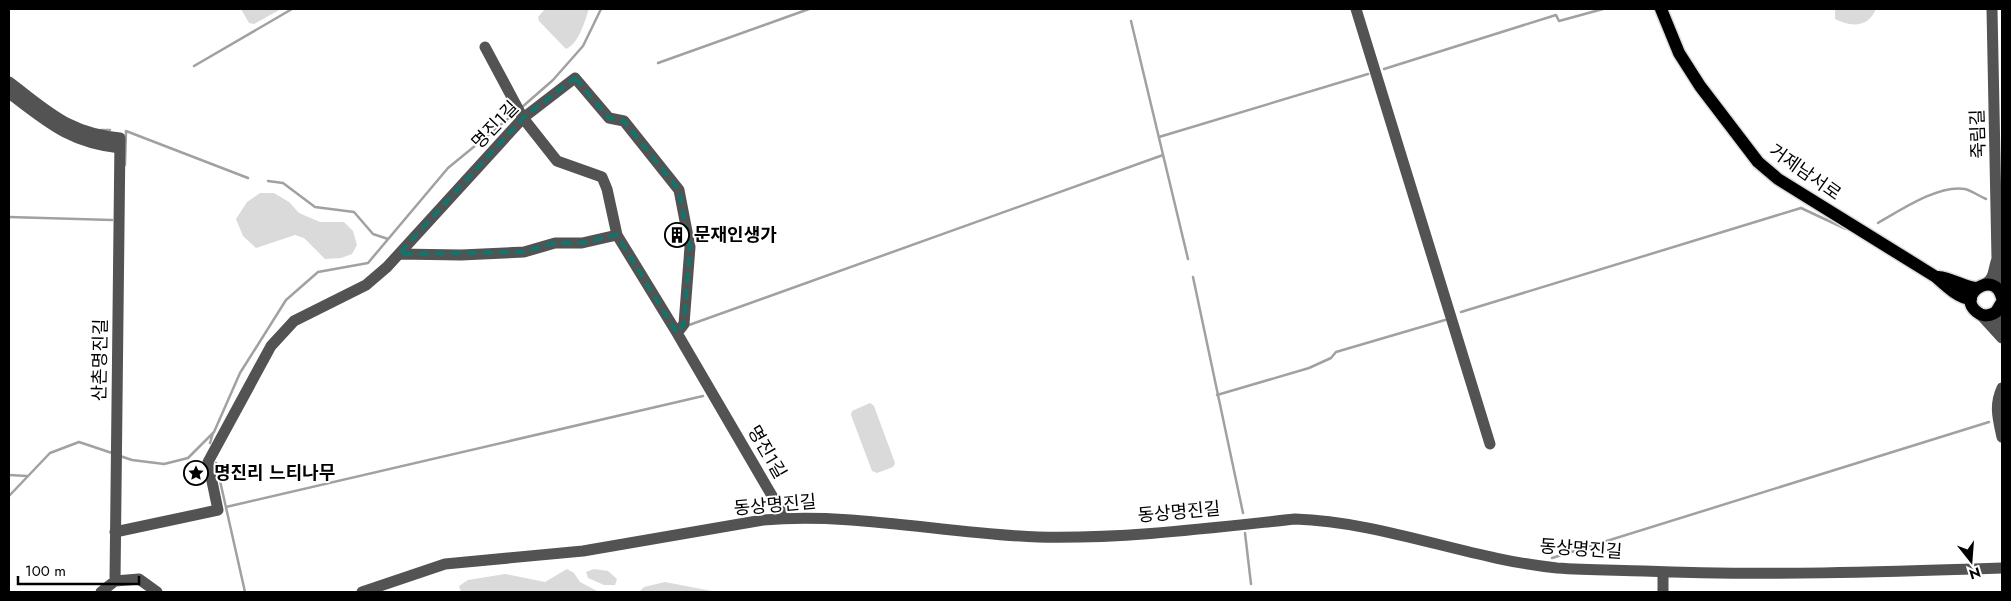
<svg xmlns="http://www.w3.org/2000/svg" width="2011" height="601" viewBox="0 0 2011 601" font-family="Jost,'Noto Sans KR',sans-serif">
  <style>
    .green { fill: #dadada }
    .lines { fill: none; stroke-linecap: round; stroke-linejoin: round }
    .stream { stroke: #a1a1a1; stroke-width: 2.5 }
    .major-casing { stroke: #dbdbdb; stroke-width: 15 }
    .minor { stroke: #535353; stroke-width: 11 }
    .major { stroke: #000; stroke-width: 12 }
    .marked { fill: none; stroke: #0f766e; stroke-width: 4; stroke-dasharray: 10 6; stroke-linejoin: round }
    .labels { text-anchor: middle; stroke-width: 4; stroke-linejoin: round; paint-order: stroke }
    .street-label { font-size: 18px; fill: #000; stroke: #fff }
    .poi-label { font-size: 18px; font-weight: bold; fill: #000; stroke: #fff; text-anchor: start }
  </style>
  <rect width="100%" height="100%" fill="#fff"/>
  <path class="green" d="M241,9h40l-27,15 -5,-1z
    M545,9h44c-4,11 -10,35 -23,40l-27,-28 -1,-4z
    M1835,9h41c-8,19 -25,18 -41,10z
    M260,193h14l15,9 10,11 21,9h24l9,9 4,14 -5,9 -11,4 -16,1 -21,-21 -9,-3 -39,13 -13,-12 -7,-17 11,-17z
    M870,403l4,3 21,57 -2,4 -16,6 -5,-2 -21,-56 1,-4z
    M567,569l7,4 6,9 19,10h-138l-2,-6 9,-6 37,-6 40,8z
    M594,569l14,2 9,8 -2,6h-11l-16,-7 -2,-6z
    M665,582l52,10h-78l5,-5z"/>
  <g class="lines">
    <path class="stream" d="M1131,21l57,238
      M658,63l151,-54
      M194,66l98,-57
      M1384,69l172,-54 3,6 44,-12
      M521,108l32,-28 30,-34 18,-37
      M101,130h9
      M1159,137l209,-63
      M125,165l1,-34 122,47
      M268,181l15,2 32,24 39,5 19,22 15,5
      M9,217l103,3
      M1878,223c21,-12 61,-39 87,-34 7,2 14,7 21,10
      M1193,277l50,236
      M1461,312l340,-104 45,21
      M689,325l474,-170
      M1217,395l92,-27 22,-10 5,-6 109,-32
      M210,443l3,-10
      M120,456l12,4 32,4 24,-6 26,-26 26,-59 46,-73 32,-28 50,-9 80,-95 67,-55
      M216,463l29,129
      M9,475l18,1
      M9,496l41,-43 29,-11 33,11
      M226,507l477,-111
      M1245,533l6,51
      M1552,558l437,-136"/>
    <defs>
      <path id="major" d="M1661,9l18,44 21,33 58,76 20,17 158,98c9,8 22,21 35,22
        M1938,277c14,1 25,10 38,11
        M2002,298c-7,-30 -47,-3 -25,14 6,5 13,4 19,0l6,-10"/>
    </defs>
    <use href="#major" class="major-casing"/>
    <path class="minor" d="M1356,9l134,435
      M485,47l38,71 34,43 45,16 5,12 10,46 60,98
      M9,82c40,30 59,51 111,56l-5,443
      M9,93c38,29 61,50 111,55
      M399,254l62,1 63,-3 31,-9h27l35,-8
      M1999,262l2,32
      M1985,284c10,-6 8,-15 12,-25l-5,-250
      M1996,312l6,14
      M1981,315l21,23
      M2002,388c-8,17 -4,31 0,49
      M115,532l103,-22 -10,-48 63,-116 23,-25 72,-36 21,-18 136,-149 52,-40 34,40 15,3 55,69 11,57 -6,77 -7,9 108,185
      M101,592l14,-11 24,-2 18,13
      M362,592l83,-28 138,-13 180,-31c92,-8 183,14 275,17 85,2 172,-9 257,-18 89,3 173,40 262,49 29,2 58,2 87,3 119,5 239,1 358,-3
      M1663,592v-20"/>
    <use href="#major" class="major"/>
  </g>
  <path class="marked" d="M575,78l34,40 15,3 55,69 11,57 -6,77 -7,9 -60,-98 -35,8h-27l-31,9 -125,2 124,-136z"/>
  <defs>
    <symbol id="building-ring" viewBox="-11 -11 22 22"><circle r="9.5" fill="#fff" stroke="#000" stroke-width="1.5"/><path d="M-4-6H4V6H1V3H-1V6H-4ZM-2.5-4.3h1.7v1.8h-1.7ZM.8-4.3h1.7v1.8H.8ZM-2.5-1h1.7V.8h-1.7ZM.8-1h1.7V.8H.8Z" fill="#000"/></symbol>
    <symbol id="sight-ring" viewBox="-11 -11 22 22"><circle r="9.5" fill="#fff" stroke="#000" stroke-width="1.5"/><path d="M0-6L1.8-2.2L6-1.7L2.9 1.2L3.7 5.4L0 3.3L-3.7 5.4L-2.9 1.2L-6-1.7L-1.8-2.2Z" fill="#000"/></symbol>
  </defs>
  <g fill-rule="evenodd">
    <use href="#building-ring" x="663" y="221" width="28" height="28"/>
    <use href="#sight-ring" x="182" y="459" width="28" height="28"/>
  </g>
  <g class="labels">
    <g class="street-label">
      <text transform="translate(495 125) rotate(-46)" y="6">명진1길</text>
      <text transform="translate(1978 134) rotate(-92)" y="6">죽림길</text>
      <text transform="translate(1805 172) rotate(35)" y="6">거제남서로</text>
      <text transform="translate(100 360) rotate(-89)" y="6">산촌명진길</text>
      <text transform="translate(767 452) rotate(60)" y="6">명진1길</text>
      <text transform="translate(775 505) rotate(-5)" y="6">동상명진길</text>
      <text transform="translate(1179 512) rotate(-5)" y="6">동상명진길</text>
      <text transform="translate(1581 549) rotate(4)" y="6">동상명진길</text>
    </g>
    <g class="poi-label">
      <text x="694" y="241">문재인생가</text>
      <text x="214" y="479">명진리 느티나무</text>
    </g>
  </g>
  <rect width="2011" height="601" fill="none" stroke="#000000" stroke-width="20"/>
  <g transform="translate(1971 561) rotate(163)" stroke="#ffffff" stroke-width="4" paint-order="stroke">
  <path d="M0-4L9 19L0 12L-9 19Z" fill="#000000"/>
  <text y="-8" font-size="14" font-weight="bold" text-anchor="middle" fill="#000000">N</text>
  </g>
  <path d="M18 576v8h121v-8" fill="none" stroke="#000000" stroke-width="2.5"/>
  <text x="25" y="576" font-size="15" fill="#000000" stroke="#ffffff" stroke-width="4" paint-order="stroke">100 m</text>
</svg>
